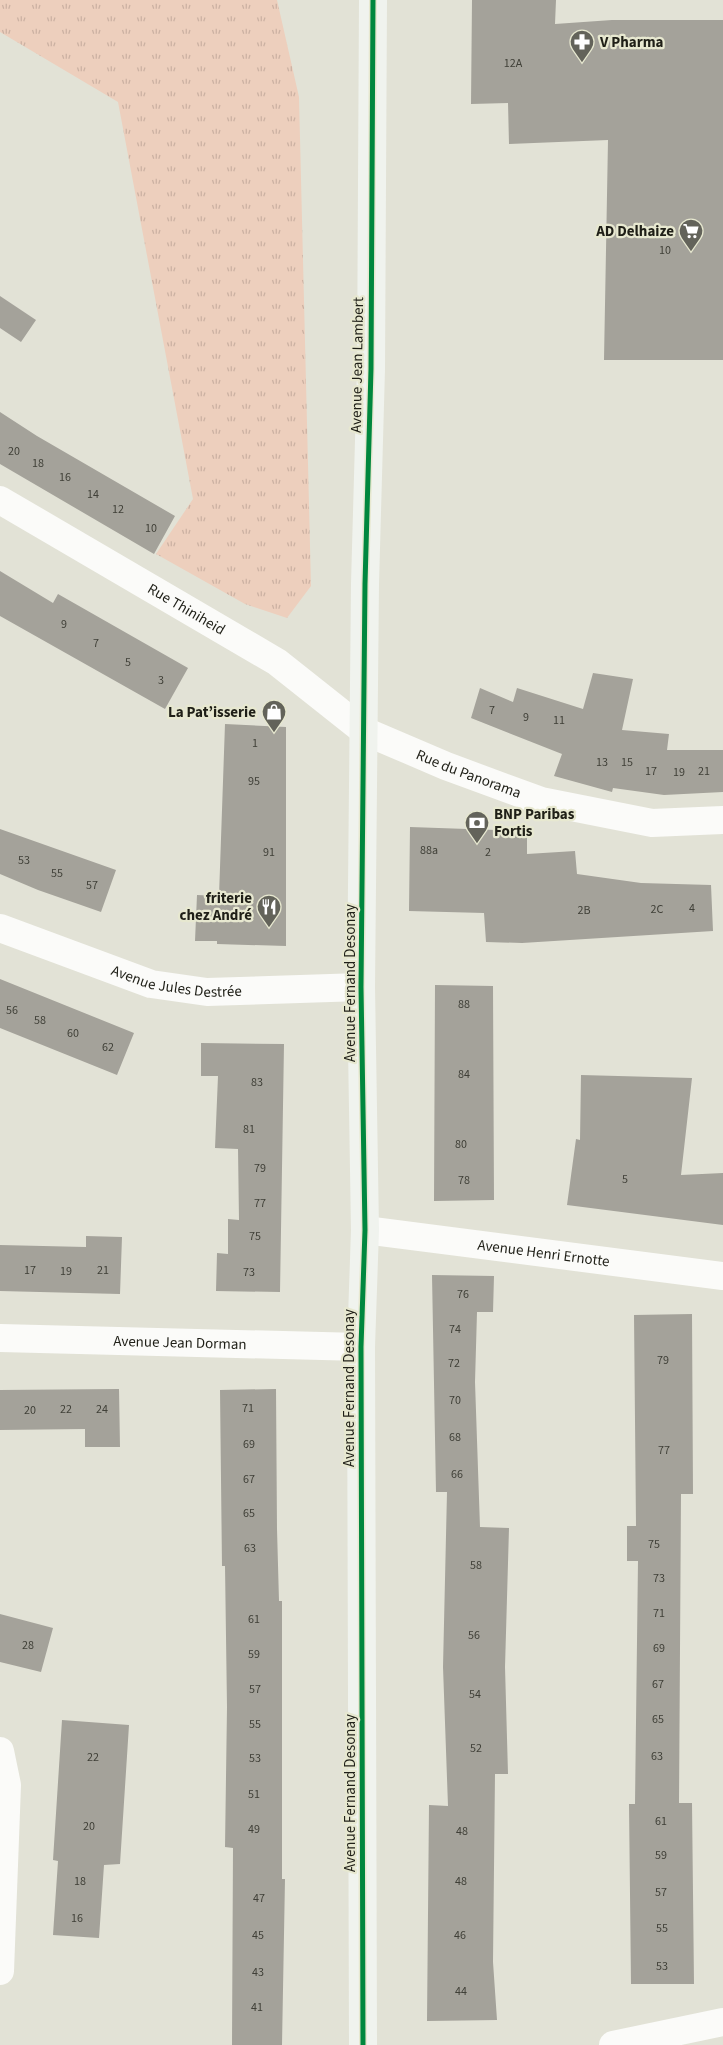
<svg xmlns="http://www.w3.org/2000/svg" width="723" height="2045" viewBox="0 0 723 2045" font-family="'Source Sans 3',sans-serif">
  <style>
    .grass { fill: url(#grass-tufts) }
    .building { fill: #a4a29a }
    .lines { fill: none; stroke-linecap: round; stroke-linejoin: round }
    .minor { stroke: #fbfbf9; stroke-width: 28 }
    .secondary { stroke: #f0f3ee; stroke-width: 28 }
    .cycleway-casing { stroke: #e7e8d0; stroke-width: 8 }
    .cycleway { stroke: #00873e; stroke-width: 5 }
    .labels { text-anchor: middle; stroke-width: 4.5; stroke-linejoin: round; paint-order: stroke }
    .number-label { font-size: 12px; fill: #404038 }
    .poi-label { font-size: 15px; font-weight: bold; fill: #1f1f17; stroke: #e7e8d0; text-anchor: end }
    .street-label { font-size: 15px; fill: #1f1f17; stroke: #e7e8d0 }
  </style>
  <defs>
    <pattern id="grass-tufts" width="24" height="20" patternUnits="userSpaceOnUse" patternTransform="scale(1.25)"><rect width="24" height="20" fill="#edcfbd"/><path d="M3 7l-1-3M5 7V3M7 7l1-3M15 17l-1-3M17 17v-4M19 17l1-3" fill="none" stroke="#cbb1a2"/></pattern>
  </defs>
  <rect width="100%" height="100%" fill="#e2e2d6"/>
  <path class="grass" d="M0,0h277l22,97 12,489 -24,32 -42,-14 -89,-50 37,-55 -75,-397 -118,-70z"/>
  <path class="building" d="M472,0h84l-1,24 57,-4h111v340h-119l4,-220 -99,4 -1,-41 -37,1z
    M0,296l36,24 -15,22 -21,-14z
    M0,412l37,24 138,80 -21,38 -154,-90z
    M0,571l53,32 5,-9 130,74 -23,41 -165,-93z
    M593,673l40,6 -11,51 47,4 -2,16h56v42l-59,3 -51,-7 -1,4 -58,-16 8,-22 -91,-36 9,-30 33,14 4,-14 66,21z
    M225,724l61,3v219l-69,-2v-3h-22l2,-46 22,1z
    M410,827l117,4v23l48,-3 2,23 64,9 70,2 2,46 -191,12 -36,-1 -2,-29 -75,-2z
    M0,829l116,41 -15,42 -63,-22 -38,-16z
    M0,979l134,54 -17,42 -117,-47z
    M435,985l58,1 1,214 -60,1z
    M201,1043l83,1 -4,248 -64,-1 1,-38 11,1v-35l11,1 -1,-71 -23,-1 3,-72h-17z
    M581,1075l111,3 -11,97 42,-2v52l-156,-20 9,-66 4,1z
    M86,1236l36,1 -2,57 -120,-3v-46l86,2z
    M432,1275l62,1 -1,36h-16l-2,70 5,145 29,1 -4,139 3,107h-13l-2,188 4,58 -70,1 2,-216 19,1 -5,-139 4,-175h-11z
    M692,1314l1,180h-12l-2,309h13l2,181h-63l-2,-180h6l3,-243h-11v-35h9l-2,-211z
    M119,1389l1,58h-35v-18l-85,1v-40z
    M276,1389l1,140 2,72h3v278h3l-3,166h-50l1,-197 -8,-1 2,-140 -2,-141h-3l-2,-176z
    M0,1614l53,14 -12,44 -41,-10z
    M62,1720l67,5 -9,139 -16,1 -5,73 -46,-3 5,-74 -5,-1z"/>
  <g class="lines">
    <g class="minor">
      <path id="s1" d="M0,500l277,162 87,69 82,35 95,35 111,22 71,-3"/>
      <path id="s2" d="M0,928l151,56 56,8 154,-5"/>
      <path id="s3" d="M365,1230l358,46"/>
      <path id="s4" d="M0,1338l361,9"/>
      <path d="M0,1751l7,34 -7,186"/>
      <path d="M613,2045l110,-23"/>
    </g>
    <path class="secondary" d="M363,2045l-2,-698 4,-117 -4,-243 4,-403 6,-215 2,-369"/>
    <defs>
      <path id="cycleway" d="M363,2045l-2,-698 4,-117 -4,-243 4,-403 6,-215 2,-369"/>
    </defs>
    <use href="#cycleway" class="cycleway-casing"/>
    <use href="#cycleway" class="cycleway"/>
  </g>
  <defs>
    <symbol id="pharmacy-pin" viewBox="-11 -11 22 30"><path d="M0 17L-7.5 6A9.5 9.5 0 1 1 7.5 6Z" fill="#63635a" stroke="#e7e8d0"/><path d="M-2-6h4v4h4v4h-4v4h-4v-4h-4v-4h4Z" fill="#fff"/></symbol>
    <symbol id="supermarket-pin" viewBox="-11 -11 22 30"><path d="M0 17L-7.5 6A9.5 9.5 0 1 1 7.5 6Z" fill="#63635a" stroke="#e7e8d0"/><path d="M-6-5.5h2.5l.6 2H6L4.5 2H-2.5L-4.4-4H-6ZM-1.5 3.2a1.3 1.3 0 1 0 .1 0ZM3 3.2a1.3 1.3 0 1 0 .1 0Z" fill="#fff"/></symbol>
    <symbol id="shop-pin" viewBox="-11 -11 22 30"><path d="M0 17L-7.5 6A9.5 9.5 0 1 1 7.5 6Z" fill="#63635a" stroke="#e7e8d0"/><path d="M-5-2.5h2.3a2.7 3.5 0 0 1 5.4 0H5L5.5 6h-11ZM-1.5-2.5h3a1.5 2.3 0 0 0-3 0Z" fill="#fff"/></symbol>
    <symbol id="bank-pin" viewBox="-11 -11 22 30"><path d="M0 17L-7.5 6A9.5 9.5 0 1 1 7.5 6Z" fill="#63635a" stroke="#e7e8d0"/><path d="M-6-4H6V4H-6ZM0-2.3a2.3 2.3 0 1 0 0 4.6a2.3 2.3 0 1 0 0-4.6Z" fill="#fff"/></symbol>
    <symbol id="restaurant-pin" viewBox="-11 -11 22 30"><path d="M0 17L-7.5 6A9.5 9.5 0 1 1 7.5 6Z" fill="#63635a" stroke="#e7e8d0"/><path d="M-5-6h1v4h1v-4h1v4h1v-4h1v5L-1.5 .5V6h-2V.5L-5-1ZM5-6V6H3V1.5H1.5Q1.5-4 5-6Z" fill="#fff"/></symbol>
  </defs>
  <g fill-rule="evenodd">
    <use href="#pharmacy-pin" x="568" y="28" width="28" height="38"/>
    <use href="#supermarket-pin" x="677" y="217" width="28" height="38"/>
    <use href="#shop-pin" x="260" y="698" width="28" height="38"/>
    <use href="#bank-pin" x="463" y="809" width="28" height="38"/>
    <use href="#restaurant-pin" x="255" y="893" width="28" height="38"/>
  </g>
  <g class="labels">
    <g class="number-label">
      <text x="513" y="67">12A</text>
      <text x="665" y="254">10</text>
      <text x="14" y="455">20</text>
      <text x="38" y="467">18</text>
      <text x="65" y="481">16</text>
      <text x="93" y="498">14</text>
      <text x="118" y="513">12</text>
      <text x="151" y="532">10</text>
      <text x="64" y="628">9</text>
      <text x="96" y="647">7</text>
      <text x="128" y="666">5</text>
      <text x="161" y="684">3</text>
      <text x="492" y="714">7</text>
      <text x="526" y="721">9</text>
      <text x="559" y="724">11</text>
      <text x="255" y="747">1</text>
      <text x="602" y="766">13</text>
      <text x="627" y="766">15</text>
      <text x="651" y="775">17</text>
      <text x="704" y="775">21</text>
      <text x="679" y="776">19</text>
      <text x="254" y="785">95</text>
      <text x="429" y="854">88a</text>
      <text x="269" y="856">91</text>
      <text x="488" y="856">2</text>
      <text x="24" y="864">53</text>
      <text x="57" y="877">55</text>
      <text x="92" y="889">57</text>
      <text x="692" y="912">4</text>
      <text x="657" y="913">2C</text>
      <text x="584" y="914">2B</text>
      <text x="464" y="1008">88</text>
      <text x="12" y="1014">56</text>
      <text x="40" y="1024">58</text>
      <text x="73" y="1037">60</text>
      <text x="108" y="1051">62</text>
      <text x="464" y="1078">84</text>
      <text x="257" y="1086">83</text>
      <text x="249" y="1133">81</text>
      <text x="461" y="1148">80</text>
      <text x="260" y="1172">79</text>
      <text x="625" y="1183">5</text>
      <text x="464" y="1184">78</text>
      <text x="260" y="1207">77</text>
      <text x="255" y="1240">75</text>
      <text x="30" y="1274">17</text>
      <text x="103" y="1274">21</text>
      <text x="66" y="1275">19</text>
      <text x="249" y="1276">73</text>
      <text x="463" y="1298">76</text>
      <text x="455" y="1333">74</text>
      <text x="663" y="1364">79</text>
      <text x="454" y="1367">72</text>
      <text x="455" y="1404">70</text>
      <text x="248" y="1412">71</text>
      <text x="66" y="1413">22</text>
      <text x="102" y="1413">24</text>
      <text x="30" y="1414">20</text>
      <text x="455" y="1441">68</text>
      <text x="249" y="1448">69</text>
      <text x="664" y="1454">77</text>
      <text x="457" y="1478">66</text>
      <text x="249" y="1483">67</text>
      <text x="249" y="1517">65</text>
      <text x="654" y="1548">75</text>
      <text x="250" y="1552">63</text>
      <text x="476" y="1569">58</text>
      <text x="659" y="1582">73</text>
      <text x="659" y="1617">71</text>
      <text x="254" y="1623">61</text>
      <text x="474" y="1639">56</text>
      <text x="28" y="1649">28</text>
      <text x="659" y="1652">69</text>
      <text x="254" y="1658">59</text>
      <text x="658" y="1688">67</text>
      <text x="255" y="1693">57</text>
      <text x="475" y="1698">54</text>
      <text x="658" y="1723">65</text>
      <text x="255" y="1728">55</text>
      <text x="476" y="1752">52</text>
      <text x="657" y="1760">63</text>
      <text x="93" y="1761">22</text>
      <text x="255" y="1762">53</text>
      <text x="254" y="1798">51</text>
      <text x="661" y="1825">61</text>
      <text x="89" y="1830">20</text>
      <text x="254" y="1833">49</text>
      <text x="462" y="1835">48</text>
      <text x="661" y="1859">59</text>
      <text x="80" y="1885">18</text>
      <text x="461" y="1885">48</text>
      <text x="661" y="1896">57</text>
      <text x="259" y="1902">47</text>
      <text x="77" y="1922">16</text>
      <text x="662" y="1932">55</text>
      <text x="258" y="1939">45</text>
      <text x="460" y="1939">46</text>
      <text x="662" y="1970">53</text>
      <text x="258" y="1976">43</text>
      <text x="461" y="1995">44</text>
      <text x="257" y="2011">41</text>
    </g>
    <g class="poi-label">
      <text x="600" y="47" text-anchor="start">V Pharma</text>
      <text x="674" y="236">AD Delhaize</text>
      <text x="256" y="717">La Pat’isserie</text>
      <text x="494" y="819" text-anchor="start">BNP Paribas<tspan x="494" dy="17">Fortis</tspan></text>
      <text x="252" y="903">friterie<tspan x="252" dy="17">chez André</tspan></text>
    </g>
    <g class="street-label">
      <text transform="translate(357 365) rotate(-89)" y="5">Avenue Jean Lambert</text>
      <text dy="5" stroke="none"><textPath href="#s1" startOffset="216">Rue Thiniheid</textPath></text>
      <text dy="5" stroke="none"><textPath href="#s1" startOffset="545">Rue du Panorama</textPath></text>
      <text dy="5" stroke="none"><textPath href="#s2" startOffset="186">Avenue Jules Destrée</textPath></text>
      <text transform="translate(350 983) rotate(-90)" y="5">Avenue Fernand Desonay</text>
      <text dy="5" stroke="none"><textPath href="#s3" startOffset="180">Avenue Henri Ernotte</textPath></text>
      <text dy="5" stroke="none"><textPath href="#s4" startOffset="180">Avenue Jean Dorman</textPath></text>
      <text transform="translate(349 1388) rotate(-90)" y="5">Avenue Fernand Desonay</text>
      <text transform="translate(350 1793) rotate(-90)" y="5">Avenue Fernand Desonay</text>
    </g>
  </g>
</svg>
